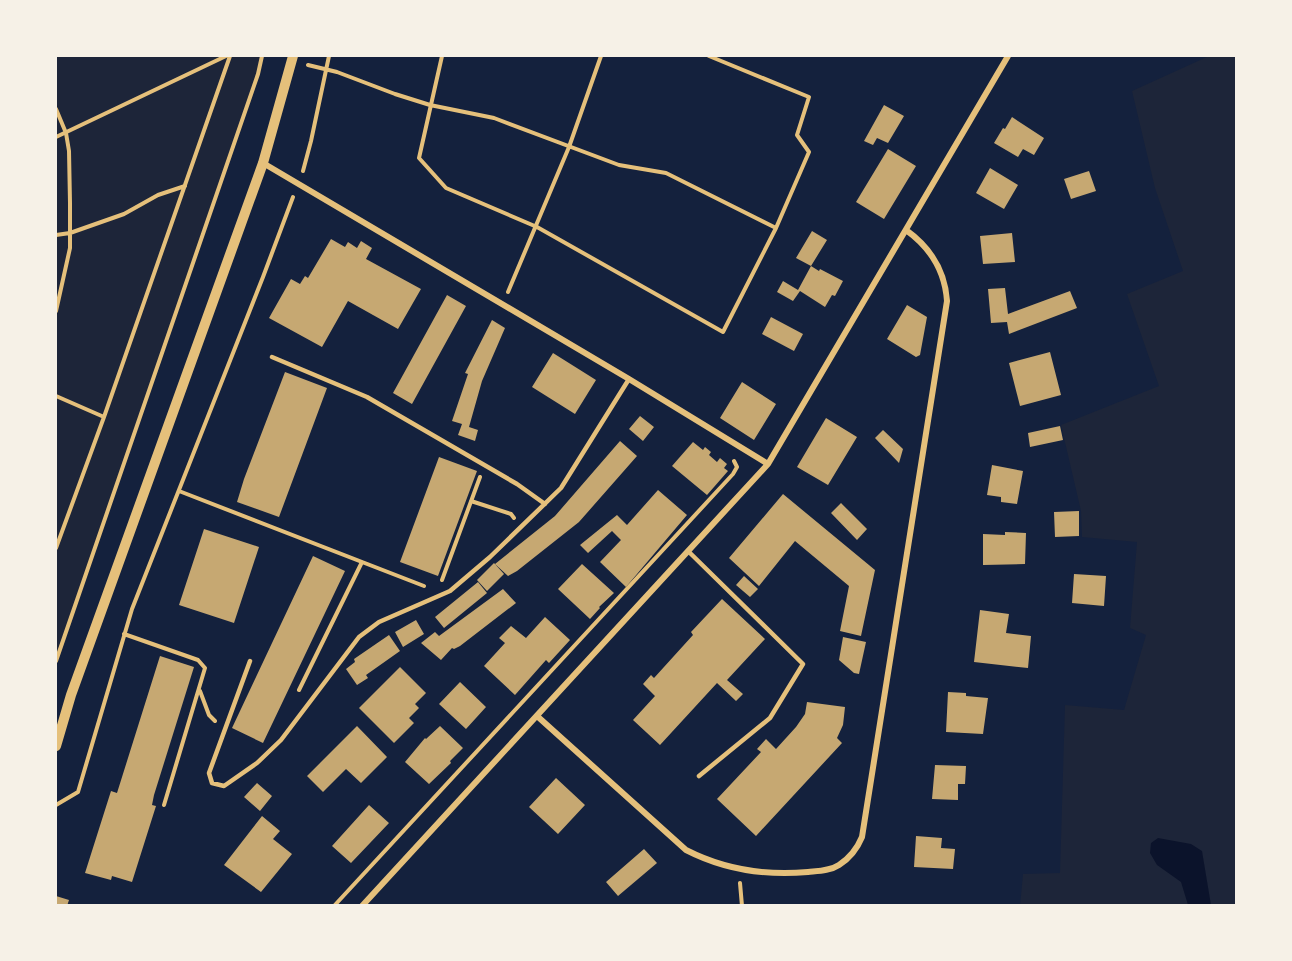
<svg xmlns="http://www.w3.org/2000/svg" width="1292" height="961" viewBox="0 0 1292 961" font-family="'Golos Text',sans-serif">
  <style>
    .green { fill: #1d2539 }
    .water { fill: #0b132b }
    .building { fill: #c6a872 }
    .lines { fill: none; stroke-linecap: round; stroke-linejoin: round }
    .path { stroke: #e5c07b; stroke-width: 4 }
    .service { stroke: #e5c07b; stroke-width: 4.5 }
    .minor { stroke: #e5c07b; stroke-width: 6 }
    .tertiary { stroke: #e5c07b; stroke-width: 10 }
  </style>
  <rect width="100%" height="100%" fill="#14213d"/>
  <path class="green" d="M56,56h207l-207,608z
    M1209,56h27v849l-216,1 3,-32 37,-1 5,-168 59,5 22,-75 -16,-7 7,-86 -55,-5 -1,-26 -20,-86 98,-39 -32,-92 56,-23 -28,-83 -23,-97z"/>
  <path class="water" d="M1158,838l33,6 11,7 9,54h-23l-7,-23 -24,-17 -7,-12 1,-10z"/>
  <path class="building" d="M884,105l20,11 -16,27 -11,-5 -4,7 -9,-4z
    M1012,117l32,21 -10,17 -11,-6 -5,8 -24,-14 9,-15 2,1z
    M888,149l28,17 -32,53 -28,-17z
    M990,168l28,17 -14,24 -28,-16z
    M1089,171l7,20 -25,8 -7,-20z
    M812,231l15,9 -16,26 -15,-8z
    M1012,233l3,29 -32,2 -3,-28z
    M331,239l14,8 3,-5 9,6 4,-7 11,7 -6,11 55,30 -23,40 -50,-28 -26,46 -53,-29 22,-39 9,5 5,-8 3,2z
    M811,266l8,5 1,-2 23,12 -8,15 -3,-1 -7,12 -25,-16 -7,10 -16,-9 6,-11 15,9z
    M1005,288l3,26 62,-23 7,17 -68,26 -2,-12 -16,1 -3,-34z
    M447,295l19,11 -54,98 -19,-11z
    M907,305l20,12 -7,38 -4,2 -29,-18z
    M771,317l32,17 -9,17 -32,-17z
    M492,320l13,8 -23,53 -13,46 9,3 -3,11 -17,-6 4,-11 -10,-3 16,-47 -3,-1z
    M1050,352l11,43 -41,11 -11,-43z
    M553,353l43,27 -21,34 -43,-27z
    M285,372l42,16 -48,129 -42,-15 7,-23z
    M742,382l34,22 -22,36 -34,-22z
    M640,416l14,11 -11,14 -14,-12z
    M826,418l31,19 -29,48 -31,-18z
    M1060,426l3,14 -33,7 -2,-14z
    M883,430l20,19 -4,14 -24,-25z
    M620,441l17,15 -58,66 -62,49 -9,5 -13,-12 60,-48z
    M693,442l10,8 2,-3 6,5 -2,3 8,7 3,-4 7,6 -3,4 4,3 -21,24 -35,-29z
    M439,457l38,14 -39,105 -38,-14z
    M992,465l31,6 -6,33 -16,-2v-5l-14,-2z
    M658,490l29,25 -61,72 -26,-25 21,-22 -9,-9 -24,22 -8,-8 37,-30 10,10z
    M783,494l92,76 -14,66 -21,-5 9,-45 -54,-45 -36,45 -30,-28z
    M841,503l26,26 -10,11 -26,-27z
    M1079,511v25l-24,1 -1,-25z
    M204,529l55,18 -25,76 -55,-18z
    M1005,532l21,1 -1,31 -42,1v-31l22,1z
    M313,556l32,15 -82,172 -31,-15z
    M494,563l10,11 -17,17 -10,-11z
    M582,564l32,29 -15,14 1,1 -10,11 -32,-30z
    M1074,574l32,2 -2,30 -32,-3z
    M744,576l14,13 -8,8 -14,-12z
    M478,582l9,11 -43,35 -9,-11z
    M503,589l13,14 -56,43 -6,3 -2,-1 -11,12 -20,-17 14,-11 4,4z
    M722,599l43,40 -38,41 16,14 -7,7 -19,-18 -57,62 -27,-25 22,-24 -12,-12 8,-9 3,3 39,-43 -2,-3z
    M980,610l29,4 -3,19 25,3 -3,32 -54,-6z
    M545,617l25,23 -21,23 -3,-3 -31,35 -31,-29 21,-23 -6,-5 12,-12 15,12z
    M416,620l8,14 -21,13 -8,-15z
    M389,635l11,16 -34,24 2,3 -11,7 -11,-16 9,-7 -1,-3z
    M843,637l23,5 -7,32 -5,-1 -15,-13z
    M160,656l34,11 -40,128 -2,10 4,1 -24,76 -20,-6 -1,4 -26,-7 26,-82 6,2z
    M400,667l26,26 -11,11 4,4 -10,10 5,5 -20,20 -35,-35z
    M460,682l26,25 -20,22 -27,-25z
    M948,692l18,1v3l22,2 -5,36 -37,-2z
    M807,702l38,5 -2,18 -6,13 5,5 -86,93 -39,-37 44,-47 -4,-3 9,-10 10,10 20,-22 9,-13z
    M357,726l30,31 -26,26 -15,-14 -23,23 -16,-16z
    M440,726l23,22 -13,13 1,2 -22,21 -24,-22 20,-24 1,1z
    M935,765l31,1 -1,18h-7v16l-26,-1z
    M556,778l29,27 -27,29 -29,-27z
    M257,783l15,13 -12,15 -16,-14z
    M369,805l20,18 -38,40 -19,-17z
    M262,816l18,15 -7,8 19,15 -31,38 -37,-27z
    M916,836l26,2 -1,10 14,1 -2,20 -39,-2z
    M644,849l13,14 -39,33 -12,-14z
    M56,896l13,4 -2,6h-11z"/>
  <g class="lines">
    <path class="path" d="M442,56l-23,102 27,30 91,39 186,105 53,-104 33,-76 -12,-17 12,-38 -100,-41
      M308,65l29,7 58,22 35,11 64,13 125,47 47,8 110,55
      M56,109l10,24 3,18 1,52v45l-14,63
      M56,137l170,-81
      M303,171l8,-30 18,-85
      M56,235l14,-2 54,-19 34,-19 27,-9
      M508,292l61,-145 32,-91
      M56,396l48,21
      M179,491l245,95
      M471,501l40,13 3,4
      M56,548l48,-131 126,-361
      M442,580l38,-103
      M124,634l74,26 7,8 -41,137
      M56,661l202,-587 4,-18
      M299,690l63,-128
      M200,691l9,24 6,6
      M56,805l22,-13 54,-183 131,-332 30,-80
      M740,883l2,23
      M334,906l399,-432 4,-7 -3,-6"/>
    <path class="service" d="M272,357l95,40 150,87 28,20
      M689,552l114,112 -33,54 -71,58
      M250,661l-41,112 3,10 12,3 33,-23 24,-23 78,-103 20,-15 71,-31 40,-34 71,-69 68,-109"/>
    <path class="minor" d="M263,163l366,216 139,85
      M537,716l149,134c39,20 78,26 122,22 10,-1 22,-1 31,-7 11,-7 18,-16 23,-28l85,-536c-2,-30 -16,-53 -41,-71
      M362,906l406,-442 240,-408"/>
    <path class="tertiary" d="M56,746l15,-51 192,-532 30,-107"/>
  </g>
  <rect width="1292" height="961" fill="none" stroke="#f6f1e7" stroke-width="114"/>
</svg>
